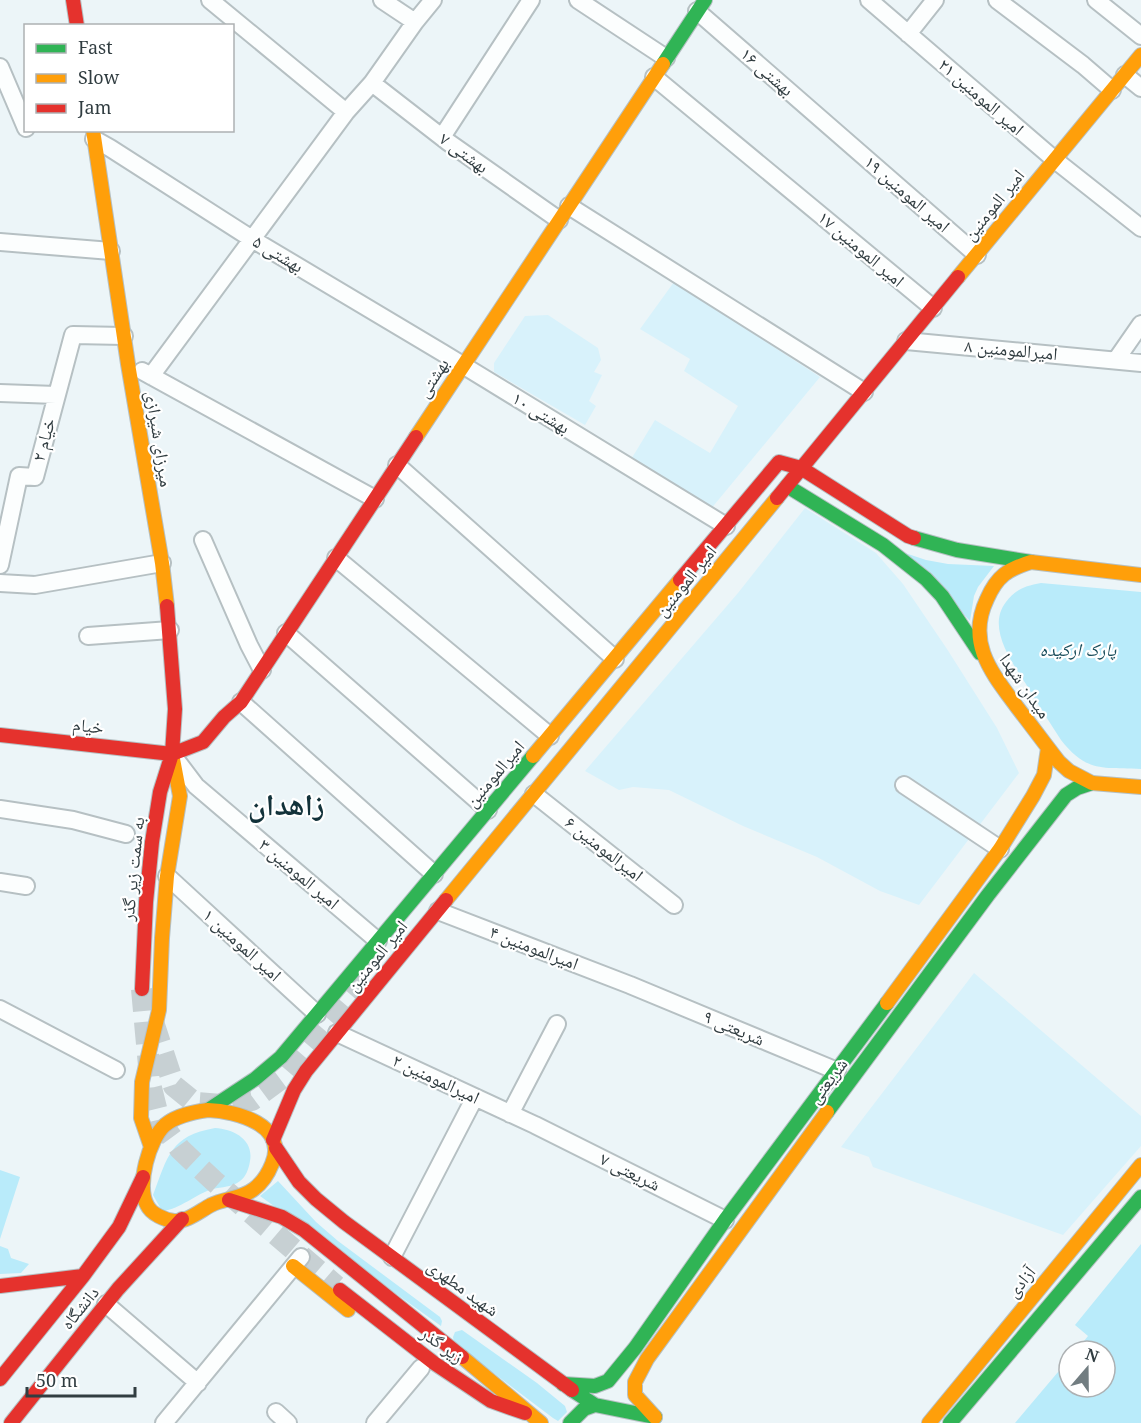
<svg xmlns="http://www.w3.org/2000/svg" width="1141" height="1423" viewBox="0 0 1141 1423" font-family="'Noto Serif','Noto Naskh Arabic',serif">
  <style>
    .built { fill: #d8f2fb }
    .green { fill: #b9ebfa }
    .lines { fill: none; stroke-linecap: round; stroke-linejoin: round }
    .secondary-tunnel { stroke: #c7d0d3; stroke-width: 22; stroke-dasharray: 22 11; stroke-linecap: butt }
    .street-casing { stroke: #b6c0c3; stroke-width: 20 }
    .fast-casing { stroke: #b6c0c3; stroke-width: 16 }
    .slow-casing { stroke: #b6c0c3; stroke-width: 16 }
    .jam-casing { stroke: #b6c0c3; stroke-width: 16 }
    .street { stroke: #fcfefe; stroke-width: 16 }
    .fast { stroke: #30b455; stroke-width: 14 }
    .slow { stroke: #ff9f0a; stroke-width: 14 }
    .jam { stroke: #e5322d; stroke-width: 14 }
    .labels { text-anchor: middle; stroke-width: 4.5; stroke-linejoin: round; paint-order: stroke }
    .street-label { font-size: 18px; fill: #313d41; stroke: #fff }
    .park-label { font-size: 18px; font-style: italic; fill: #1a4e5c; stroke: #fff }
    .town-label { font-size: 30px; font-weight: bold; fill: #12323a; stroke: #fff }
  </style>
  <rect width="100%" height="100%" fill="#ecf5f8"/>
  <path class="built" d="M674,282l146,95 -110,133 -80,-49 25,-41 55,33 28,-47 -54,-35 6,-12 -50,-30z
    M548,315l50,33 3,12 -7,12 8,3 -13,26 7,5 -11,19 -91,-53v-9l31,-47z
    M805,508l71,45 27,31 44,65 50,79 22,45 -100,132 -39,-14 -63,-34 -74,-31 -74,-36 -36,-3 -14,3 -34,-19 153,-178z
    M974,973l167,143v30l-78,89 -190,-68 -4,-10 -28,-10z"/>
  <path class="green" d="M905,553l21,7 22,4 46,2 -16,21 -4,9 -4,25z
    M1041,583l100,9v177c-39,-2 -54,4 -80,-29 -11,-17 -22,-34 -32,-51 -14,-23 -44,-60 -23,-87 10,-13 19,-16 35,-19z
    M215,1128c19,1 39,12 35,33 -1,7 -4,16 -10,20 -7,6 -19,6 -27,8 -18,5 -32,20 -51,22l-9,-16c15,-39 17,-59 62,-67z
    M0,1170l20,7 -20,62z
    M278,1181l38,41 22,19 102,76 2,4 -1,5 -181,-130z
    M1141,1244v179h-126l54,-64v28h36v-36h-29l12,-15 -13,-11z
    M0,1246l8,3 3,9 18,6 -8,9 -21,1z
    M462,1330l75,53 28,23 2,6 -9,9 -5,-3 -99,-75 -1,-6 2,-5z"/>
  <g class="lines">
    <path class="secondary-tunnel" d="M142,989l9,99 8,32 21,29 34,32 122,105
      M153,1022l21,64 21,17 28,2 29,-5 31,-23 94,-110"/>
    <defs>
      <path id="street" d="M210,0l136,112
        M382,0l33,22
        M578,0l88,58
        M869,0l186,160 86,68
        M997,0l86,65 29,25
        M1096,0l45,36
        M697,11l280,244
        M908,34l27,-34
        M0,67l26,61
        M1125,75l16,13
        M654,77l279,231
        M372,83l76,59 111,78
        M442,137l89,-137
        M94,139l16,9 142,91 191,114 283,173
        M569,206l295,186
        M0,242l111,9
        M906,341l235,22
        M1116,360l25,-36
        M142,371l233,128
        M151,376l195,-264 26,-29 43,-61 18,-22
        M0,393l56,2
        M397,465l218,194
        M203,540l46,105 13,25
        M336,558l214,178
        M0,565l19,-89 16,1 38,-142 51,1
        M0,583l35,2 127,-22
        M286,633l202,177
        M88,636l82,-6
        M241,702l193,172
        M174,757l22,29 182,155
        M904,785l96,64
        M534,794l140,111
        M0,809l73,11 53,14
        M167,876l150,138
        M0,882l26,4
        M438,911l192,74 207,86
        M0,1009l116,61
        M337,1033l198,92 190,95
        M510,1114l47,-90
        M392,1257l83,-160
        M106,1304l92,79
        M276,1412l12,11
        M164,1423l137,-166
        M375,1423l46,-55"/>
      <path id="fast" d="M663,64l42,-64
        M787,486l96,59 43,34 16,17 38,57
        M914,538l43,12 74,12
        M208,1110l47,-31 26,-22 252,-301
        M827,1112l161,-217 78,-100 11,-7 15,-5
        M563,1384l32,2 13,-5 27,-33 90,-128 162,-217
        M572,1390l23,15 60,12
        M570,1423l14,-14 11,-4
        M950,1423l191,-226"/>
      <path id="slow" d="M93,130l35,234 34,199 5,43
        M958,277l183,-222
        M416,437l247,-373
        M1141,575l-110,-13c-23,7 -34,14 -44,37 -21,44 5,74 30,108 14,18 28,37 42,55l10,9 23,12 49,4
        M533,756l147,-176
        M446,900l331,-402
        M887,1003l113,-154 33,-53 11,-21 4,-27
        M208,1110c28,1 81,15 64,54 -4,10 -10,19 -18,25 -13,10 -29,9 -43,16 -11,6 -24,17 -37,16 -9,-1 -23,-7 -27,-16 -11,-19 2,-66 18,-80 12,-10 29,-13 43,-15z
        M151,1147l-10,-29 1,-36 17,-72 3,-72 5,-62 13,-80 -7,-37
        M293,1266l55,44
        M462,1357l79,66
        M655,1417l-20,-22v-13l12,-23 180,-247
        M929,1423l212,-258"/>
      <path id="jam" d="M73,0l4,26
        M777,498l181,-221
        M680,580l99,-118 22,6 107,68 6,2
        M0,735l172,19
        M172,754l31,-12 21,-25 17,-15 175,-265
        M142,989l4,-87 6,-60 8,-50 12,-38 3,-45 -8,-103
        M273,1140l21,-50 12,-19 140,-171
        M276,1148l23,34 17,17 28,23 228,168
        M229,1200l53,17 22,13 158,127
        M0,1286l83,-10
        M340,1290l94,73 57,38 34,12
        M0,1379l83,-103 36,-49 24,-50
        M11,1423l107,-134 64,-70"/>
    </defs>
    <use href="#street" class="street-casing"/>
    <use href="#fast" class="fast-casing"/>
    <use href="#slow" class="slow-casing"/>
    <use href="#jam" class="jam-casing"/>
    <use href="#street" class="street"/>
    <use href="#fast" class="fast"/>
    <use href="#slow" class="slow"/>
    <use href="#jam" class="jam"/>
  </g>
  <g class="labels">
    <g class="street-label">
      <text transform="translate(767 72) rotate(41)" y="6">بهشتی ۱۶</text>
      <text transform="translate(981 97) rotate(41)" y="6">امیر المومنین ۲۱</text>
      <text transform="translate(464 153) rotate(36)" y="6">بهشتی ۷</text>
      <text transform="translate(907 194) rotate(41)" y="6">امیر المومنین ۱۹</text>
      <text transform="translate(994 205) rotate(-51)" y="6">امیر المومنین</text>
      <text transform="translate(861 249) rotate(40)" y="6">امیر المومنین ۱۷</text>
      <text transform="translate(278 254) rotate(31)" y="6">بهشتی ۵</text>
      <text transform="translate(1011 350) rotate(5)" y="6">امیرالمومنین ۸</text>
      <text transform="translate(433 378) rotate(-57)" y="6">بهشتی</text>
      <text transform="translate(541 413) rotate(31)" y="6">بهشتی ۱۰</text>
      <text transform="translate(159 439) rotate(81)" y="6">میرزای شیرازی</text>
      <text transform="translate(44 440) rotate(-75)" y="6">خیام ۲</text>
      <text transform="translate(686 581) rotate(-51)" y="6">امیر المومنین</text>
      <text transform="translate(1025 686) rotate(55)" y="6">میدان شهدا</text>
      <text transform="translate(88 726) rotate(6)" y="6">خیام</text>
      <text transform="translate(495 774) rotate(-50)" y="6">امیرالمومنین</text>
      <text transform="translate(604 849) rotate(38)" y="6">امیرالمومنین ۶</text>
      <text transform="translate(133 869) rotate(-84)" y="6">به سمت زیر گذر</text>
      <text transform="translate(299 874) rotate(40)" y="6">امیر المومنین ۳</text>
      <text transform="translate(242 945) rotate(42)" y="6">امیر المومنین ۱</text>
      <text transform="translate(534 948) rotate(21)" y="6">امیرالمومنین ۴</text>
      <text transform="translate(377 956) rotate(-51)" y="6">امیر المومنین</text>
      <text transform="translate(734 1028) rotate(23)" y="6">شریعتی ۹</text>
      <text transform="translate(436 1079) rotate(25)" y="6">امیرالمومنین ۲</text>
      <text transform="translate(828 1081) rotate(-53)" y="6">شریعتی</text>
      <text transform="translate(630 1172) rotate(26)" y="6">شریعتی ۷</text>
      <text transform="translate(1021 1282) rotate(-51)" y="6">آزادی</text>
      <text transform="translate(463 1288) rotate(36)" y="6">شهید مطهری</text>
      <text transform="translate(80 1308) rotate(-51)" y="6">دانشگاه</text>
      <text transform="translate(442 1345) rotate(36)" y="6">زیر گذر</text>
    </g>
    <g class="park-label">
      <text x="1078" y="656">پارک ارکیده</text>
    </g>
    <g class="town-label">
      <text x="286" y="815">زاهدان</text>
    </g>
  </g>
  <rect x="24" y="24" width="210" height="108" fill="#ffffff" stroke="#adb1b3" stroke-width="1.5"/>
  <rect x="36" y="44" width="30" height="9" fill="#30b455" stroke="#adb1b3" stroke-width="1.5"/>
  <text x="78" y="54" font-size="18" fill="#313d41">Fast</text>
  <rect x="36" y="74" width="30" height="9" fill="#ff9f0a" stroke="#adb1b3" stroke-width="1.5"/>
  <text x="78" y="84" font-size="18" fill="#313d41">Slow</text>
  <rect x="36" y="104" width="30" height="9" fill="#e5322d" stroke="#adb1b3" stroke-width="1.5"/>
  <text x="78" y="114" font-size="18" fill="#313d41">Jam</text>
  <g transform="translate(1087 1369) rotate(20)"><circle r="28" fill="#ffffff" stroke="#adb1b3" stroke-width="1.5"/>
  <path d="M0-4.5L10 22L0 15L-10 22Z" fill="#727d81"/>
  <text y="-9" font-size="16" font-weight="bold" text-anchor="middle" fill="#313d41">N</text>
  </g>
  <path d="M27 1387v9h108v-9" fill="none" stroke="#313d41" stroke-width="3"/>
  <text x="36" y="1387" font-size="18" fill="#313d41" stroke="#ffffff" stroke-width="4.5" paint-order="stroke">50 m</text>
</svg>
